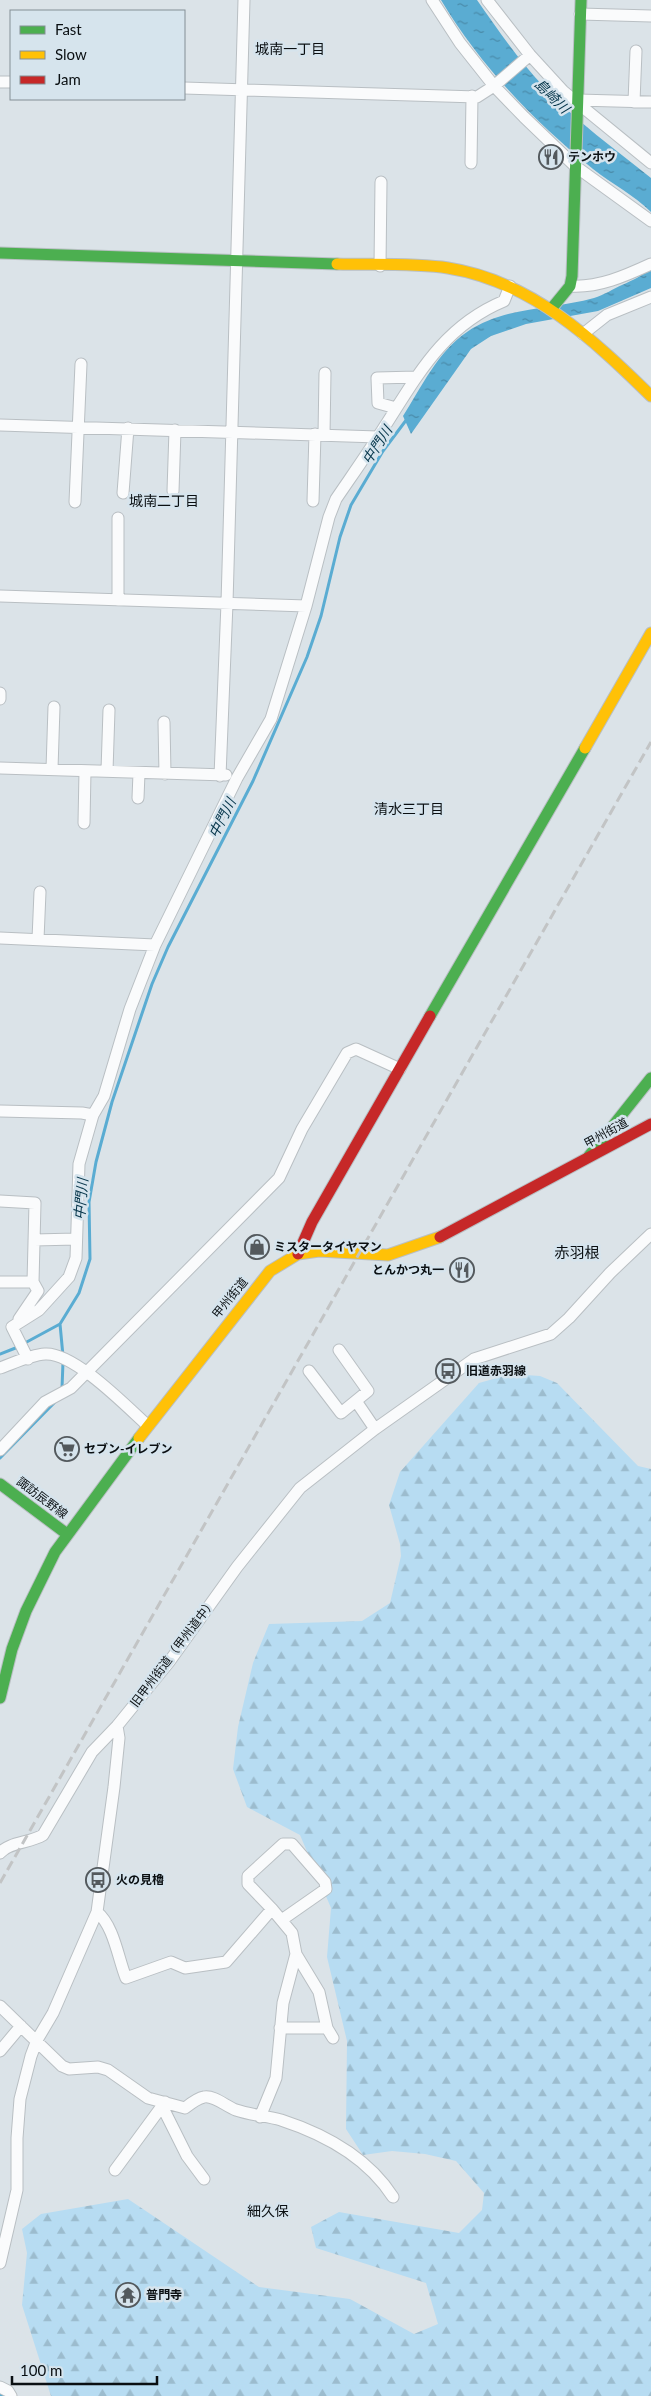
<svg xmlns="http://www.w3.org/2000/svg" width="651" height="2396" viewBox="0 0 651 2396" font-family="Lato,'Noto Sans JP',sans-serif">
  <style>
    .forest { fill: url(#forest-firs) }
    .water { fill: url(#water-ripples) }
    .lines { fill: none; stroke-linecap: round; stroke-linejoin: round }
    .stream { stroke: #5aacd2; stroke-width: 3 }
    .street-casing { stroke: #b9bfc3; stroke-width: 13 }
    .fast-casing { stroke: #b9bfc3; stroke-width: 13 }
    .slow-casing { stroke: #b9bfc3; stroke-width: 13 }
    .jam-casing { stroke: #b9bfc3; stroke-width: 13 }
    .street { stroke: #fafbfc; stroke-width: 11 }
    .fast { stroke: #4caf50; stroke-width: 11 }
    .slow { stroke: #ffc107; stroke-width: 11 }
    .jam { stroke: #c62828; stroke-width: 11 }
    .rail { stroke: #c2c4c5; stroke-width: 3; stroke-dasharray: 10 5; stroke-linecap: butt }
    .labels { text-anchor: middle; stroke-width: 5; stroke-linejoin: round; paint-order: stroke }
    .poi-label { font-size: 12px; font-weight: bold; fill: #0a0f12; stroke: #d6e4ed; text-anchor: start }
    .street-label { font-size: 12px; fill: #0a0f12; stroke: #d6e4ed }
    .neighbourhood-label { font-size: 14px; fill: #0a0f12; stroke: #d6e4ed }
    .water-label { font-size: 14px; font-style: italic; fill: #043449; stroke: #d6e4ed }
    .quarter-label { font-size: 15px; fill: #0a0f12; stroke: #d6e4ed }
  </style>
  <defs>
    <pattern id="forest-firs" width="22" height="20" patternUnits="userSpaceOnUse" patternTransform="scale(1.25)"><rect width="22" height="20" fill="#b7dcf2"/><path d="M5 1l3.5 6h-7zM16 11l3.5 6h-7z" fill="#9cbcce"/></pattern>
    <pattern id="water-ripples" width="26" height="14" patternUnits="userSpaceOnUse" patternTransform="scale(1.25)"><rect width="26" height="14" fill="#5aacd2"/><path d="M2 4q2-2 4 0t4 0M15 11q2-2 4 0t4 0" fill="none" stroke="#498aa9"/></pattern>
  </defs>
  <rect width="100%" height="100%" fill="#dbe3e8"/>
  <path class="forest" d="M511,1374l29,2 17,7 81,83 13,3v927h-600l-29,-91 5,-52 -5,-24 19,-15 87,-15 131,88 91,12 64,35 24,-10 -12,-41 -110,-35 -5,-21 28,-15 120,21 23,-23 2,-17 -28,-32 -31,-7 -33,-3 -29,4 -17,-26 1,-88 -20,-84 4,-49 -31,-73 -53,-28 -14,-38 5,-42 15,-64 16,-39 93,-3 28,-18 11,-47 -1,-12 -11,-39 11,-33 79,-89z"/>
  <path class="water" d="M441,0h36c21,30 43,62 68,88 32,34 70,61 106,90v34c-17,-17 -39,-28 -58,-43 -59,-47 -113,-104 -152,-169z
    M651,267v21l-53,23 -72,13 -35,12 -20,13 -60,85 -8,-18c18,-28 35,-65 64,-84 38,-26 84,-22 127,-34 10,-3 19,-9 28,-13 11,-5 21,-9 29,-18z"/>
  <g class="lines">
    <path class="stream" d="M60,1324l3,32
      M23,1344l37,-20 19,-31 11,-34 -1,-57 7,-40 16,-60 40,-118 16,-37 85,-166 54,-124 14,-41 19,-79 11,-32 32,-54 24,-32
      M0,1354l18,-7
      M62,1388l1,-26
      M0,1458l57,-58
      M0,2395l2,1"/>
    <defs>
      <path id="street" d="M432,0l28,43 34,43 30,31 51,49 76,55
        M487,0l43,55 33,36 88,72
        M580,14l71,2
        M0,82h11
        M184,88l293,9 17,-11 36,-31
        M578,100l73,2
        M634,102l2,-51
        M471,163l1,-67
        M380,266l1,-84
        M570,286c28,2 55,-10 81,-22
        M583,334l24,-19 44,-18
        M396,408l-18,-5 -1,-25 39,-1
        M0,425l378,12
        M324,435l1,-62
        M173,491l2,-61
        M123,493l5,-65
        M313,501l2,-67
        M75,502l6,-138
        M0,596l306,10
        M118,600v-82
        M0,699v-6
        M164,722l1,52
        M0,768l226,7
        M52,769l2,-62
        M107,771l2,-61
        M220,776l7,-173 17,-603
        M138,798l1,-25
        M84,823l1,-52
        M0,938l155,7
        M38,939l2,-47
        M0,1111l82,2 11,2
        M0,1201l35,2 -2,79 5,9 -19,28
        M34,1240l42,-1
        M0,1282h33
        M28,1359l-16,-32 27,-17 30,-33 7,-19 3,-94 14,-49 11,-19 26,-87 25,-64 82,-167 34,-59 35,-113 23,-89 7,-18c17,-25 34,-49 49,-73 34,-53 59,-100 119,-125l6,-15
        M0,1368c14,-5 30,-13 45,-14 29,-2 82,53 103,72
        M309,1371l32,42 27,-22 -29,-41
        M356,1401l19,28
        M0,1450l45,-48 26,-14 208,-210 23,-49 45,-76 9,-4 44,20
        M0,1853c9,-11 30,-10 43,-18l49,-83 25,-26 52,-64 68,-95 63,-79 75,-59 99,-70 77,-25 18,-16 41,-45 41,-39
        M272,1909l-24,-25v-8l35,-32h9l33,38 1,7 -43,30
        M97,1912c17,14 21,46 29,66l45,-16 14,6 41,-6 46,-53 20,24 4,21 -13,49 -7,75 -16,39
        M296,1954l23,38 8,36 6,10
        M0,2006l62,60 7,3 29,-2 10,3 40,28 37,10c5,-4 13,-10 19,-11 10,-2 23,10 32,13 15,5 30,6 45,10 43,14 87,38 112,77
        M280,2028h47
        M0,2051l21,-25
        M162,2106l25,50 17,23
        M115,2170l50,-68
        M0,2263l17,-73v-52l3,-39 11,-43 6,-16 16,-27 44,-101 17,-125 5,-49 -2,-12
        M0,2387l8,4 3,5"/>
      <path id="fast" d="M0,253l337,11
        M552,308l18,-22 2,-10 9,-276
        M430,1016l155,-268
        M589,1156l62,-78
        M0,1484l67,50
        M0,1698l12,-49 14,-38 29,-59 84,-114"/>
      <path id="slow" d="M337,264c34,1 78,-1 111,4 83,13 145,71 203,128
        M585,748l66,-115
        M139,1438l131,-167 28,-17 21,-3 69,4 52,-18"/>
      <path id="jam" d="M440,1237l211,-113
        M298,1254l14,-32 118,-206"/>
    </defs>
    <use href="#street" class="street-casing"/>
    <use href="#fast" class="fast-casing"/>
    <use href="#slow" class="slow-casing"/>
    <use href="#jam" class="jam-casing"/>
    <use href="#street" class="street"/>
    <use href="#fast" class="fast"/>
    <use href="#slow" class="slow"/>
    <use href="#jam" class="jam"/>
    <path class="rail" d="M0,1883l651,-1141"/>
  </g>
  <defs>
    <symbol id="restaurant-ring" viewBox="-11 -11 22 22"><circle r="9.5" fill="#d6e4ed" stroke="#53595d" stroke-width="1.5"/><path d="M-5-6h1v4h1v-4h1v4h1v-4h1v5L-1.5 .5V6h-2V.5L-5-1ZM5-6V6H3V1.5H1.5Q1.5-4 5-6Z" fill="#53595d"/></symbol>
    <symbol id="shop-ring" viewBox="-11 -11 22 22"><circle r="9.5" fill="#d6e4ed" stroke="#53595d" stroke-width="1.5"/><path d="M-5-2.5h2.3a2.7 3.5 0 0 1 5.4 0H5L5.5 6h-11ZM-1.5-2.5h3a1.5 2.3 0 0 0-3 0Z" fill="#53595d"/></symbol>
    <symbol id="bus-ring" viewBox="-11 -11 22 22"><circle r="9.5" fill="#d6e4ed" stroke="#53595d" stroke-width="1.5"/><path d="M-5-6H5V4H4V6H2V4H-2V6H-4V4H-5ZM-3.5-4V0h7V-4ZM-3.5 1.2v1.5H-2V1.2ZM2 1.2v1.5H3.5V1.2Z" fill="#53595d"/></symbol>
    <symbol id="supermarket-ring" viewBox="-11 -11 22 22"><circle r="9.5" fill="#d6e4ed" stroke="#53595d" stroke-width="1.5"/><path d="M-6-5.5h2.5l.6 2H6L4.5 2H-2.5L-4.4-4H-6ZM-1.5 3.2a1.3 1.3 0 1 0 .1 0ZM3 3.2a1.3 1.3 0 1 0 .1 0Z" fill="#53595d"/></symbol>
    <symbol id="temple-ring" viewBox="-11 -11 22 22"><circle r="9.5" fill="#d6e4ed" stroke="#53595d" stroke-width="1.5"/><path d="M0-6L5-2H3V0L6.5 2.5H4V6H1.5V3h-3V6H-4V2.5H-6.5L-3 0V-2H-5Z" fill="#53595d"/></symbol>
  </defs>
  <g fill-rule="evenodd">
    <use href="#restaurant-ring" x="537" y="143" width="28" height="28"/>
    <use href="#shop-ring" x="243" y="1233" width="28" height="28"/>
    <use href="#restaurant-ring" x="448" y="1256" width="28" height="28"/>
    <use href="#bus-ring" x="434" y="1357" width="28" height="28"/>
    <use href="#supermarket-ring" x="53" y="1435" width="28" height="28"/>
    <use href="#bus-ring" x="84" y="1866" width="28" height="28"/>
    <use href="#temple-ring" x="114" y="2281" width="28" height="28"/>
  </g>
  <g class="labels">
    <g class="poi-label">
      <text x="568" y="161">テンホウ</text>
      <text x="274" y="1251">ミスタータイヤマン</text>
      <text x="444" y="1274" text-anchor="end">とんかつ丸一</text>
      <text x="466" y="1375">旧道赤羽線</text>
      <text x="84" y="1453">セブン-イレブン</text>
      <text x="116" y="1884">火の見櫓</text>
      <text x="146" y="2299">普門寺</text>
    </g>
    <g class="street-label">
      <text transform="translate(606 1133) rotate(-29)" y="4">甲州街道</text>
      <text transform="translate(230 1298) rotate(-51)" y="4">甲州街道</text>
      <text transform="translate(42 1498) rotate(37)" y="4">諏訪辰野線</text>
      <text transform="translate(173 1653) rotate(-53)" y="4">旧甲州街道（甲州道中）</text>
    </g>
    <g class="neighbourhood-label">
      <text x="290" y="54">城南一丁目</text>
      <text x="164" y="506">城南二丁目</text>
      <text x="409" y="814">清水三丁目</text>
      <text x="268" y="2216">細久保</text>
    </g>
    <g class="water-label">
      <text transform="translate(552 96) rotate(44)" y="5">島崎川</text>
      <text transform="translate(377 445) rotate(-57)" y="5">中門川</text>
      <text transform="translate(222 818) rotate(-63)" y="5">中門川</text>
      <text transform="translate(81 1199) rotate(-85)" y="5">中門川</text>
    </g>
    <g class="quarter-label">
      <text x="577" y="1258">赤羽根</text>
    </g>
  </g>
  <rect x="10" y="10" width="175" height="90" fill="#d6e4ed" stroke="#848f95"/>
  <rect x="20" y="26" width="25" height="8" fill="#4caf50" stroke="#848f95"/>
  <text x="55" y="35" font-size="15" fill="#0a0f12">Fast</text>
  <rect x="20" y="51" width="25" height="8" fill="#ffc107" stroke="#848f95"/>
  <text x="55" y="60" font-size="15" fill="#0a0f12">Slow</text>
  <rect x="20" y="76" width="25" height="8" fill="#c62828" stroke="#848f95"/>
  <text x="55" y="85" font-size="15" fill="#0a0f12">Jam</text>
  <path d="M12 2376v8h145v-8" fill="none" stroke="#0a0f12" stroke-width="2.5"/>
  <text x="20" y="2376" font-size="15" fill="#0a0f12" stroke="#d6e4ed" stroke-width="4" paint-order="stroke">100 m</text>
</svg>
